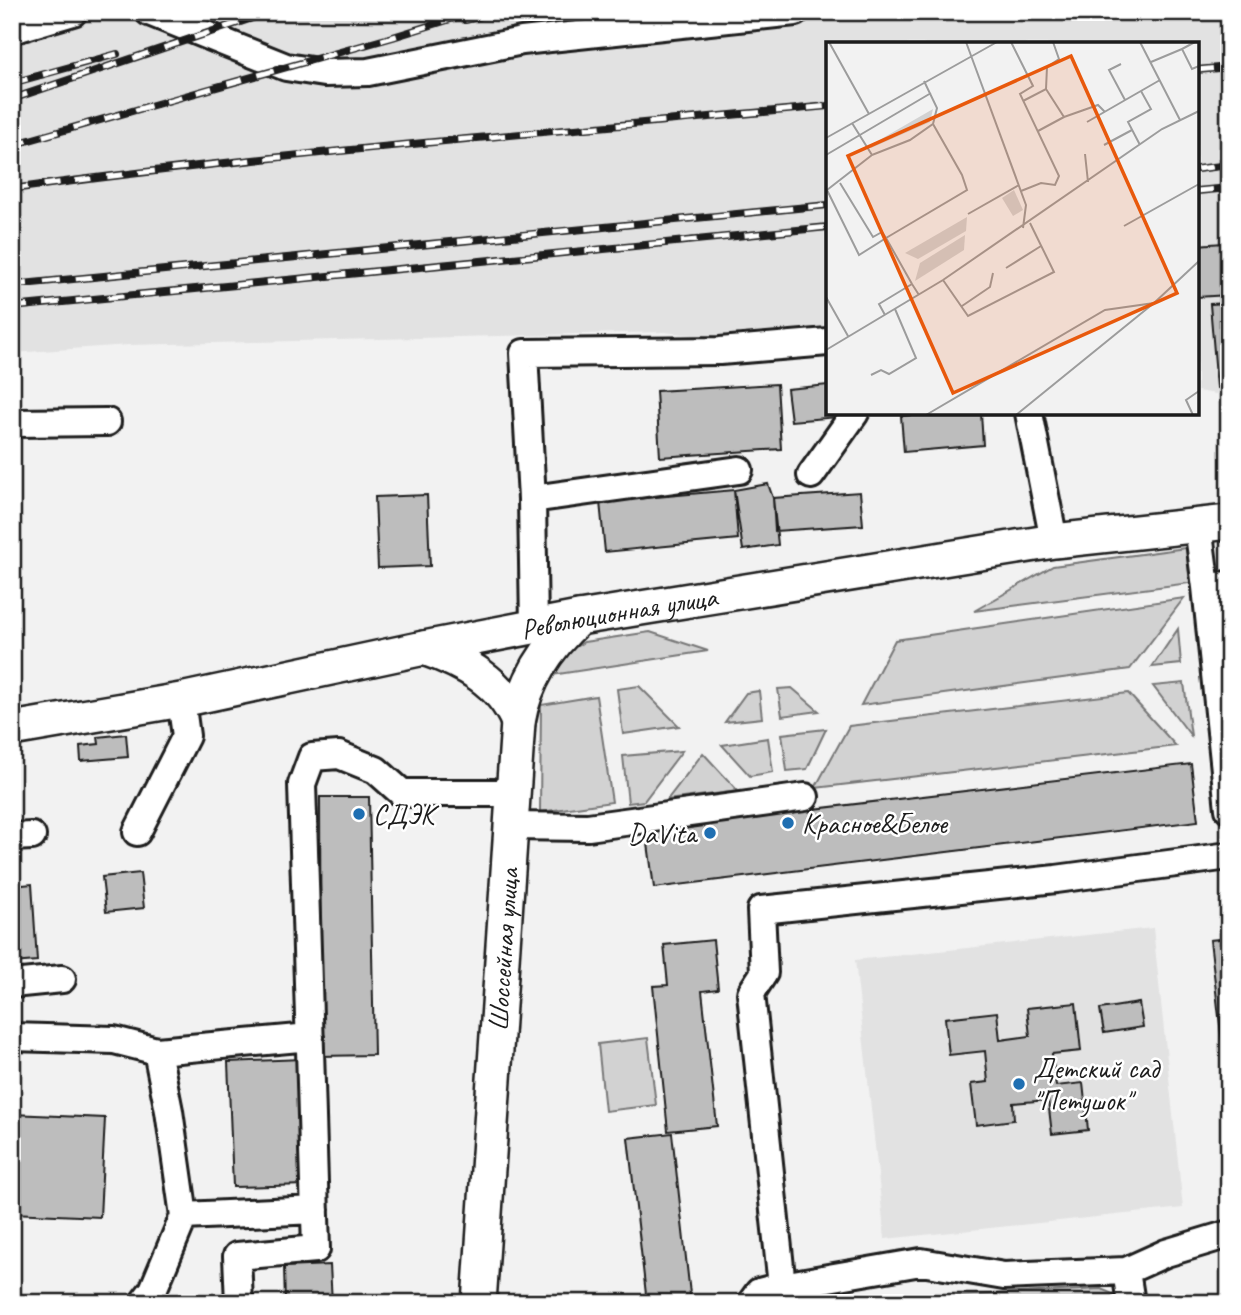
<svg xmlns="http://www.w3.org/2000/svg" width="1241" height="1315" viewBox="0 0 1241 1315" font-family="Caveat,sans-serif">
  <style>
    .built { fill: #e2e2e2 }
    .green { fill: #d2d2d2; stroke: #777; stroke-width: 2 }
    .building { fill: #bdbdbd; stroke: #1c1c1c; stroke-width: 2 }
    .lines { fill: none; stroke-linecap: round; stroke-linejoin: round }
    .minor-casing { stroke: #1c1c1c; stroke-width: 32 }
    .major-casing { stroke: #1c1c1c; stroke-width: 38 }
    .minor { stroke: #fff; stroke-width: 26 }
    .major { stroke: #fff; stroke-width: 33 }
    .rail-casing { stroke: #1c1c1c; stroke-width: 8 }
    .rail { stroke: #fff; stroke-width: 5; stroke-dasharray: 16; stroke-linecap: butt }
    .poi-dot { fill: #1f6fb2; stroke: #fff; stroke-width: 2.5 }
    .labels { text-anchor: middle; stroke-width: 5; stroke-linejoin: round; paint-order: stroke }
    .street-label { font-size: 28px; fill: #1c1c1c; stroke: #fff }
    .poi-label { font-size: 28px; fill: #1c1c1c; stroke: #fff; text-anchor: start }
    .inset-road { fill: none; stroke: #9c9c9c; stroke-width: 2 }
    .view { fill: #e8590c; fill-opacity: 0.15; stroke: #e8590c; stroke-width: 3.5 }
    .inset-edge { fill: none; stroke: #1c1c1c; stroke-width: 3.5 }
  </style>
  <rect width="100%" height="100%" fill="#f2f2f2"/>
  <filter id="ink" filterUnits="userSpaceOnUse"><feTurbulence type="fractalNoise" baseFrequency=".0143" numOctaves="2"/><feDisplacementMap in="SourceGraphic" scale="14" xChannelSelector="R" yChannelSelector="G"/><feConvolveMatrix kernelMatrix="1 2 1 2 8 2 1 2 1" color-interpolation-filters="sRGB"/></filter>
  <g filter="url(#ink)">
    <path class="built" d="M12,12h1217v384l-32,-5v-347h-369v305l-164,-17 -535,13 -117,8z
      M1153,928l30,280 -298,31 -30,-279z"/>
    <path class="green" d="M1186,548l4,35 -216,28 79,-45z
      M1184,598l-54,71 -269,36 34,-65z
      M1178,629l3,35 -29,3z
      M650,632l58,19 -156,24 10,-20 22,-13z
      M1184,683l7,53 -38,-50z
      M639,686l40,40 -56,8 -6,-45z
      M792,688l27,23 -37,5 -4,-27z
      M759,691l3,27 -37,4 21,-29z
      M1128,693l48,53 -361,42 34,-62z
      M596,696l16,106 -72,10 1,-107z
      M826,729l-19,40 -20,2 -5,-37z
      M768,738l5,34 -23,4 -28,-31z
      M682,751l-38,50 -16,2 -5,-47z
      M703,753l35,38 -71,9z
      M648,1038l8,67 -51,6 -7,-67z
      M1101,1289l14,6 5,8h-314z"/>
    <path class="building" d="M1223,243l5,52 -31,2v-52z
      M1229,303v84l-12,1 -7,-84z
      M777,384l4,65 -121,8 -4,-66z
      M828,385v28h8l1,4 -46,4 -4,-32z
      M931,413h50l2,32 -79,7 -3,-36z
      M768,484l5,14 5,47 -35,5 -9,-60z
      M734,490l4,49 -133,13 -5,-50z
      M860,492l3,33 -88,6 -2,-33z
      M427,495l3,71 -52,2 -3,-71z
      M126,734l2,23 -47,4 -1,-15 19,-2 -1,-7z
      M1191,764l7,57 -544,67 -8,-59z
      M320,797h49l5,258 -53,1z
      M140,873l4,35 -38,4 -4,-35z
      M32,884l5,77 -25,2v-77z
      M1229,938v164l-19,-162z
      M713,940l5,49 -16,2 15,135 -49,5 -15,-145 15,-1 -4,-40z
      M1076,1003l5,48 -29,3 4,32 27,-3 5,47 -36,4 -4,-34 -35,3 1,17 -38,5 -5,-41 17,-2 -3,-31 -36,4 -4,-37 52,-6 3,28 30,-4 -3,-28z
      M1139,1003l4,24 -39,6 -4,-24z
      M302,1059l4,126 -73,2 -5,-125z
      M12,1114l93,4 -5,99 -88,-4z
      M672,1133l19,170h-44l-19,-165z
      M330,1265l2,38h-47l-1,-36z"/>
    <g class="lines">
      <defs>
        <path id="minor" d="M149,12l137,55 38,6 44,-1 154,-31 273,-29
          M12,30l61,-18
          M1029,413l25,128
          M12,423l95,-1
          M811,475l44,-62
          M532,499l207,-29
          M1198,526l8,61 23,-2
          M1206,587l23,222
          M534,626l-2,-127 -8,-146 196,-2 108,-9
          M509,826l79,1 217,-30
          M137,832l49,-96 -5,-36
          M12,837l20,-1
          M12,984l50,-5
          M12,1037l102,3 43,11 12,60 15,105 131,-6
          M157,1051l153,-14
          M1126,1271l40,-18 63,-19
          M143,1303l10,-13 31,-74
          M239,1303l-2,-47 79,-7 -14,-465 10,-27 27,-2 37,15 26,23h109
          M751,1303l8,-11 23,-6
          M1131,1303l-5,-32 -122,5 -83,-14 -139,24 -31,-293 13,-20 -3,-63 295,-31 173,-23"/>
        <g id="major">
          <path d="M424,648c40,14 77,33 94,74"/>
          <path id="s1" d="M12,729l169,-29 243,-52 155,-30 475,-77 175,-19"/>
          <path id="s2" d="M479,1303l39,-581c7,-42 30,-76 61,-104"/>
        </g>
      </defs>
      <use href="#minor" class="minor-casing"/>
      <use href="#major" class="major-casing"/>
      <use href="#minor" class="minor"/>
      <use href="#major" class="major"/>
      <defs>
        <path id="rail" d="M465,20l33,-8
          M1197,70l32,-3
          M12,83l105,-29
          M12,99l258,-87
          M12,145l381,-108 80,-25
          M1197,169l32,-4
          M12,189c271,-37 544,-57 816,-83
          M1197,191l32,-3
          M12,285l816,-80
          M12,307l816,-80"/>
      </defs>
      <use href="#rail" class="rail-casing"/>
      <use href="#rail" class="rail"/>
    </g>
  </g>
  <g class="poi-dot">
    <circle cx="359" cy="814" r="7"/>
    <circle cx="788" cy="823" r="7"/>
    <circle cx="710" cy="833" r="7"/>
    <circle cx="1019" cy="1084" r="7"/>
  </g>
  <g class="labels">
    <g class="street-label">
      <text dy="10" stroke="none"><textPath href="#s1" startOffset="618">Революционная улица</textPath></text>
      <text dy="10" stroke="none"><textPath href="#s2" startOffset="354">Шоссейная улица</textPath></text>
    </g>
    <g class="poi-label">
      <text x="373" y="824">СДЭК</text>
      <text x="802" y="833">Красное&amp;Белое</text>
      <text x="696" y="843" text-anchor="end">DaVita</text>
      <text x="1033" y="1078">Детский сад<tspan x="1033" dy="32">"Петушок"</tspan></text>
    </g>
  </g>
  <g transform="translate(826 42)">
    <rect width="373" height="373" fill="#f2f2f2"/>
    <path d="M107,67l-3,13 -59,26 -2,-2zM188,148l9,20 -10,6 -11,-18zM141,175l-1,14 -48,28 -13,-6zM139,193l-1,15 -49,31 5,-18z" fill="#d2d2d2"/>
    <path class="inset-road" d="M3,0l40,72M140,0l60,163 -3,23M185,0l22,44 -13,8 39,82 -4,9 -14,-2 -20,8M314,0l40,78M369,0l-13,7 10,20 7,-3M325,20l31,-13M295,22l-12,6 16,30M98,39l13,27 -4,16M220,47l1,-22 12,-8 -6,-17M197,59l23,-12 18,28 34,-12 7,7M261,80l73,-42M26,81l20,32 38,-15 23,-16 29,51 5,15 -81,48 26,46M212,89l26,-14M0,96l171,-96M278,103l28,-15M314,103l-12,-23 23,-13 -10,-18M259,112l3,28M0,113l105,-62M14,141l33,54 9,-5 4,6 -27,17 -32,-65 45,-35M142,172l51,-29M298,184l75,-42M180,226l35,-22M117,238l25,36 86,-44 -24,-49M0,255l22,39M136,264l28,-19 3,-14M59,273l-6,-11 33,-20 7,11M0,308l117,-70 219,-151 37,-18M45,333l10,-5 8,4 27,-16 -21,-49M100,373l179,-105 49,-7 45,-42M190,373l138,-112M367,373l-7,-15 13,-9"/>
    <path class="view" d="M245,14l106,237 -224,100 -105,-237z"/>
    <rect width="373" height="373" class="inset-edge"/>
  </g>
  <rect width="1241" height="1315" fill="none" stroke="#fff" stroke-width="42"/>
  <rect x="21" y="21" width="1199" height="1273" fill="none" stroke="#1c1c1c" stroke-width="2.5" filter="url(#ink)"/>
</svg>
